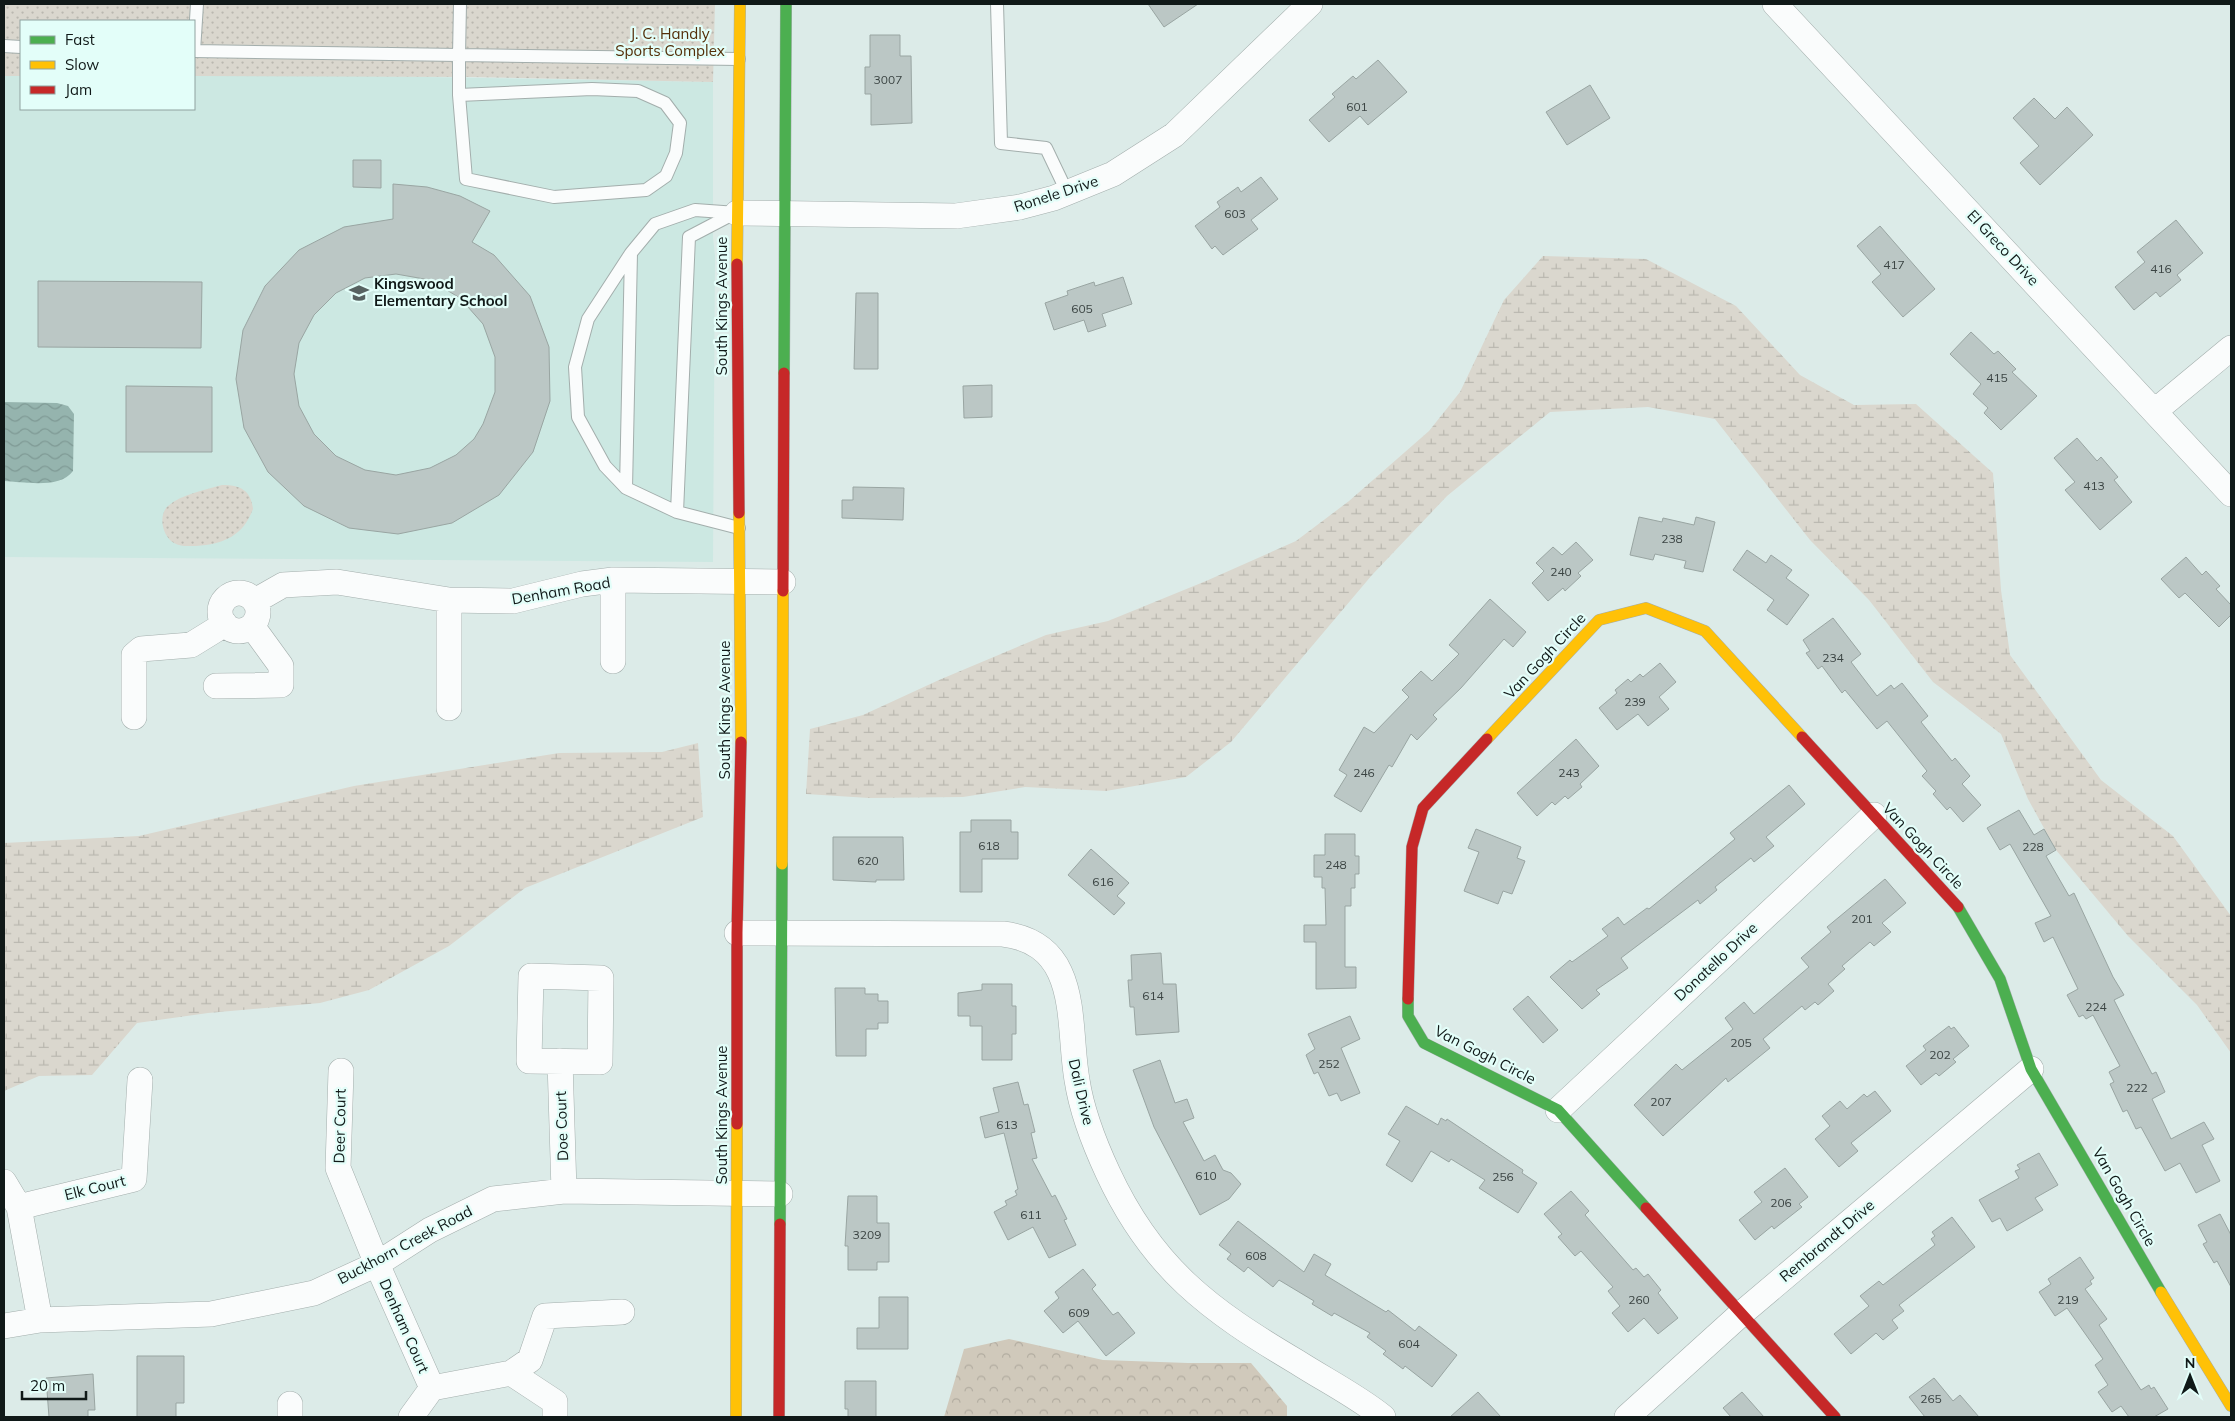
<svg xmlns="http://www.w3.org/2000/svg" width="2235" height="1421" viewBox="0 0 2235 1421" font-family="Mulish,sans-serif">
  <style>
    .built { fill: #cce8e2 }
    .forest { fill: url(#forest-crowns) }
    .wetland { fill: url(#wetland-marsh) }
    .park { fill: url(#park-dots) }
    .water { fill: url(#water-waves) }
    .building { fill: #bbc7c5; stroke: #99a5a2; fill-rule: evenodd }
    .lines { fill: none; stroke-linecap: round; stroke-linejoin: round }
    .lane-casing { stroke: #a3aeac; stroke-width: 14 }
    .street-casing { stroke: #a3aeac; stroke-width: 26 }
    .fast-casing { stroke: #a3aeac; stroke-width: 12 }
    .slow-casing { stroke: #a3aeac; stroke-width: 12 }
    .jam-casing { stroke: #a3aeac; stroke-width: 12 }
    .lane { stroke: #fafcfc; stroke-width: 12 }
    .street { stroke: #fafcfc; stroke-width: 25 }
    .fast { stroke: #4caf50; stroke-width: 11 }
    .slow { stroke: #ffc107; stroke-width: 11 }
    .jam { stroke: #c62828; stroke-width: 11 }
    .labels { text-anchor: middle; stroke-width: 4.5; stroke-linejoin: round; paint-order: stroke }
    .number-label { font-size: 12px; fill: #3b4443 }
    .park-label { font-size: 15px; fill: #542f09; stroke: #e3fef9 }
    .street-label { font-size: 15px; fill: #101918; stroke: #e3fef9 }
    .poi-label { font-size: 15px; font-weight: bold; fill: #101918; stroke: #e3fef9; text-anchor: start }
  </style>
  <defs>
    <pattern id="forest-crowns" width="20" height="18" patternUnits="userSpaceOnUse" patternTransform="scale(1.25)"><rect width="20" height="18" fill="#d0c9bb"/><path d="M2 6a3 3 0 1 1 6 0M12 15a3 3 0 1 1 6 0" fill="none" stroke="#b2aca0"/></pattern>
    <pattern id="wetland-marsh" width="20" height="14" patternUnits="userSpaceOnUse" patternTransform="scale(1.25)"><rect width="20" height="14" fill="#dad7ce"/><path d="M1 5h8M5 5V1M11 12h8M15 12V8" fill="none" stroke="#bab8b0"/></pattern>
    <pattern id="park-dots" width="8" height="8" patternUnits="userSpaceOnUse" patternTransform="scale(1.25)"><rect width="8" height="8" fill="#dad7ce"/><path d="M2 2h.1M6 6h.1" fill="none" stroke="#bab8b0" stroke-width="1.8" stroke-linecap="round"/></pattern>
    <pattern id="water-waves" width="16" height="10" patternUnits="userSpaceOnUse" patternTransform="scale(1.25)"><rect width="16" height="10" fill="#95b4ae"/><path d="M0 5q4-4 8 0t8 0" fill="none" stroke="#7f9a95"/></pattern>
  </defs>
  <rect width="100%" height="100%" fill="#dcebe8"/>
  <path class="built" d="M4,72h17v37h173v-36l519,9v156l2,18 -2,306 -709,-5z"/>
  <path class="forest" d="M1009,1339l94,21 85,3h63l36,43v11h-343l20,-68z"/>
  <path class="wetland" d="M1543,256l103,3 90,47 64,69 54,30 62,-1 77,69 8,117 9,65 91,125 72,56 58,80v137l-34,-48 -69,-69 -72,-86 -28,-51 -27,-65 -68,-52 -64,-82 -59,-60 -95,-121 -67,-12 -98,5 -103,84 -75,79 -141,167 -45,35 -80,14 -81,-4 -62,10 -94,1 -63,-4 4,-65 53,-14 76,-35 107,-45 62,-14 98,-40 90,-40 53,-40 80,-70 31,-39 44,-92z
    M698,743l5,74 -178,71 -76,58 -80,44 -49,13 -112,10 -71,10 -45,52 -53,1 -35,15v-248l135,-7 215,-50 205,-33 103,-1z"/>
  <path class="park" d="M4,4h711l-2,78 -240,-5 -279,-1v-55h-173v55h-17z
    M222,485c18,0 29,5 31,24 -10,27 -29,35 -57,37 -7,0 -16,1 -22,-3 -12,-7 -16,-28 -6,-37 14,-12 37,-16 54,-21z"/>
  <path class="water" d="M4,402l53,1 11,3 6,8 -1,57c-13,18 -48,11 -69,10z"/>
  <path class="building" d="M1148,4h50l-34,23z
    M870,35h30v21h11l1,67 -41,2v-31h-6v-27h5z
    M1378,60l29,32 -39,33 -8,-9 -31,26 -20,-22 26,-23 -3,-3 21,-18 3,3z
    M1590,85l20,33 -43,27 -21,-33z
    M2034,98l21,21 12,-12 26,28 -53,50 -20,-22 19,-17 -26,-28z
    M353,160h28v28l-28,-1z
    M1261,177l17,22 -27,21 7,9 -35,26 -8,-9 -3,3 -17,-23 25,-19 -3,-5 21,-15 3,5z
    M393,184l34,3 33,9 30,15 -18,31 22,13 36,41 19,51 1,54 -17,51 -34,43 -47,28 -54,11 -49,-6 -45,-22 -36,-34 -24,-44 -8,-49 7,-49 22,-44 34,-36 45,-23 49,-8zM396,274l34,6 30,18 23,26 12,33v35l-12,32 -9,15 -18,16 -26,13 -34,7 -31,-5 -29,-14 -22,-22 -15,-28 -5,-32 5,-31 15,-28 22,-22 29,-15z
    M2176,220l27,33 -26,22 4,5 -21,17 -4,-5 -22,18 -19,-23 30,-25 -8,-10z
    M1880,226l55,63 -32,28 -31,-35 9,-8 -24,-28z
    M1123,277l9,27 -30,10 4,12 -18,6 -4,-12 -30,10 -9,-27 23,-8 -1,-4 27,-9 1,4z
    M38,281l164,1 -1,66 -163,-1z
    M856,293h22v76h-24z
    M1971,332l23,22 4,-3 18,18 -4,3 25,24 -36,34 -17,-17 4,-5 -15,-14 8,-10 -31,-30z
    M992,385v32l-28,1 -1,-32z
    M126,386l86,1v65h-86z
    M2077,438l20,23 4,-4 17,20 -4,3 18,22 -32,28 -35,-40 10,-8 -21,-24z
    M853,487l51,1 -1,32 -61,-2v-18h11z
    M1639,517l23,5 1,-4 31,7 2,-8 19,5 -12,50 -19,-4 2,-7 -31,-7 -2,6 -23,-5z
    M1576,542l17,18 -15,13 3,3 -16,15 -2,-3 -15,13 -16,-18 12,-12 -8,-8 17,-16 9,8z
    M1747,550l19,13 5,-8 21,15 -6,8 23,17 -22,30 -20,-15 7,-10 -41,-30z
    M2186,557l16,18 4,-4 14,15 -4,3 15,16v10l-12,12 -34,-34 -6,5 -18,-19z
    M1490,599l36,33 -13,15 -9,-8 -43,49 -28,27 4,4 -20,21 -6,-6 -19,33 -3,-2 -28,47 -27,-16 13,-21 -8,-5 25,-43 10,6 35,-36 -7,-7 19,-19 11,10 27,-27 -10,-9z
    M1833,618l28,36 -10,8 26,34 14,-11 3,4 8,-6 26,33 -7,6 31,39 3,-3 15,18 -8,8 19,21 -18,17 -13,-15 -3,3 -14,-16 3,-3 -14,-15 5,-5 -40,-50 -10,8 -32,-39 -3,3 -20,-27 -4,3 -12,-16 4,-2 -7,-11z
    M1660,663l16,19 -17,15 10,12 -21,17 -10,-12 -21,16 -18,-22 18,-15 -2,-3 13,-11 3,3 9,-8 3,3z
    M1576,739l23,27 -19,18 2,3 -14,12 -3,-3 -10,9 -3,-3 -15,14 -20,-23z
    M1789,785l16,19 -39,33 8,9 -20,16 -3,-4 -36,29 2,3 -17,14 -2,-4 -77,58 7,10 -32,22 4,4 -18,15 -32,-32 20,-17 2,2 36,-26 -6,-7 16,-12 6,8 23,-17 2,1 86,-70 -5,-6z
    M2019,810l15,25 10,-6 12,21 -10,6 23,40 5,-3 39,84 11,18 -10,5 38,74 4,-2 9,20 -13,7 19,40 33,-17 10,17 -12,6 18,36 -24,12 -16,-30 -15,8 -24,-44 -5,2 -9,-19 -4,2 -13,-28 4,-2 -5,-10 11,-6 -27,-51 -7,4 -3,-4 -4,2 -12,-22 11,-6 -25,-52 -9,5 -9,-19 16,-7 -41,-72 -10,6 -13,-22z
    M971,820h40v12h7v27h-36v33h-22v-60h11z
    M1476,829l45,18 -4,11 8,3 -13,33 -9,-3 -5,13 -34,-13 15,-39 -11,-4z
    M1325,834h30v22h4v18h-4v14h-4v18h-6v61h11v21l-40,1v-47h-12v-17h22l-1,-37h-3v-11h-8v-22h11z
    M833,837h70l1,43h-28v2l-43,-2z
    M1091,849l38,34 -12,13 8,7 -11,12 -46,-40z
    M1885,879l21,24 -24,20 9,9 -17,14 -4,-4 -28,24 3,3 -17,15 6,7 -16,14 -3,-3 -10,8 -3,-4 -39,33 7,9 -42,34 -2,-4 -63,58 -29,-31 42,-41 6,6 51,-41 -8,-11 19,-16 10,12 55,-47 -8,-9 30,-26 -4,-5z
    M1161,953l2,31h13l3,48 -43,3 -2,-28h-4l-2,-27h4l-1,-25z
    M982,984h30v22h4v28h-4v26h-30v-34h-12v-10h-12v-23l24,-3z
    M835,988h30v6h13v7h10v22h-10v6h-12v27h-30z
    M1528,996l30,34 -15,13 -30,-34z
    M1350,1016l10,23 -19,9 19,45 -19,8 -4,-8 -8,3 -11,-24 -4,2 -8,-19 9,-6 -7,-15z
    M1949,1026l2,3 3,-2 15,19 -16,13 3,3 -17,14 -3,-3 -15,12 -15,-19 20,-16 -3,-4z
    M1160,1060l15,43 12,-4 7,19 -11,4 21,39 11,-6 8,15 8,3 10,11 -12,15 -29,16 -46,-88 -21,-57z
    M1018,1082l6,23 4,-1 7,28 -4,1 6,25 -5,1 20,38 3,-2 12,24 -3,1 12,25 -27,13 -16,-31 -25,13 -14,-28 13,-7 -2,-4 12,-6 -2,-4 3,-2 -14,-56 -19,5 -5,-21 19,-5 -6,-24z
    M1875,1091l16,20 -40,32 7,8 -19,16 -24,-28 15,-13 -8,-10 18,-15 7,8 17,-15 3,3z
    M1406,1106l32,19 3,-7 5,3 1,-2 76,51 -1,3 15,10 -19,30 -39,-25 6,-8 -34,-21 -2,3 -18,-11 -19,31 -26,-17 14,-24 -12,-7z
    M2039,1153l19,32 -23,13 8,12 -36,21 -7,-13 -8,4 -13,-22 40,-22 -4,-7 5,-2 -3,-4z
    M1785,1168l23,29 -9,7 3,3 -28,22 -2,-3 -17,14 -16,-20 23,-18 -8,-10z
    M1571,1191l18,20 -4,4 48,55 3,-2 8,9 4,-3 13,16 -3,3 20,25 -20,16 -14,-16 -16,14 -16,-19 8,-7 -12,-15 5,-4 -32,-36 -6,5 -17,-19 4,-3 -18,-20z
    M848,1196h29v27h12v39h-12v8h-29v-24h-3z
    M2220,1214l11,21v52l-14,-26 -3,2 -11,-19 4,-2 -9,-17z
    M1952,1217l23,30 -76,58 5,6 -12,9 6,8 -15,12 -7,-7 -25,21 -17,-20 35,-28 -9,-10 19,-15 4,4 52,-40 -4,-6 4,-3 -3,-4z
    M1238,1221l66,51 10,-18 17,10 -6,11 61,37 2,-2 27,21 4,-5 38,29 -25,32 -27,-21 -2,3 -20,-15 3,-3 -19,-14 3,-4 -36,-20 -2,3 -20,-12 2,-3 -35,-21 -6,7 -25,-20 -4,5 -17,-13 4,-5 -12,-9z
    M2080,1257l14,21 -4,3 2,3 -7,5 22,30 -8,6 42,65 8,-5 2,4 3,-2 14,22 -14,8h-25l-8,-11 -9,6 -14,-20 10,-7 -13,-20 8,-6 -36,-51 -12,8 -16,-24 12,-8 -3,-5z
    M1083,1269l13,16 -4,4 21,26 5,-3 17,21 -29,23 -28,-35 -15,12 -19,-22 15,-13 -4,-6z
    M879,1297h29v52h-51v-21h22z
    M137,1356h47v47h-8v14h-39z
    M93,1374l2,36h-7v7h-39l-3,-39z
    M1934,1378l19,23 7,-6 19,22h-54l-16,-20z
    M845,1381h31v36h-28v-8h-3z
    M1478,1392l23,25h-51z
    M1742,1392l22,25h-33l-8,-9z"/>
  <g class="lines">
    <defs>
      <path id="lane" d="M197,4l-3,47 265,4v40l7,84 88,18 92,-7 20,-14 10,-23 4,-30 -15,-20 -27,-12 -46,-2 -133,6
        M460,4l-1,51 280,4
        M997,4l4,139 45,5 21,44
        M4,46l17,1
        M737,213l-42,-3 -40,14 -24,29 -5,235 51,24 62,16
        M626,488l-21,-22 -27,-49 -3,-50 13,-48 43,-66
        M677,512l12,-275 44,-23"/>
      <path id="street" d="M1775,4l456,490
        M737,213l219,3 64,-9 34,-9 59,-24 61,-39 136,-131
        M2155,411l76,-63
        M613,580v81
        M220 612a19 19 0 1 1 38 0a19 19 0 1 1-38 0Z
        M255,601l28,-16 54,-3 112,18 64,1 69,-17 31,-4 170,2
        M216,686l65,-1v-19l-29,-40
        M449,708v-108
        M134,717v-62l7,-6 50,-4 34,-21
        M737,933l266,1c79,10 64,89 74,146 5,33 17,63 31,93 44,95 101,137 189,189 28,18 60,34 86,55
        M531,976l70,2 -1,84 -71,-1z
        M560,1061l4,130
        M341,1071l-3,97 39,96 55,124
        M1558,1110l316,-295
        M4,1182l15,25 21,113
        M19,1207l115,-28 6,-99
        M4,1326l36,-6 171,-6 103,-21 63,-29 53,-34 63,-31 71,-8 216,3
        M511,1373l44,29v15
        M432,1388l79,-15 19,-13 15,-44 77,-4
        M290,1404v13
        M411,1417l21,-29
        M1627,1417l115,-104 289,-244"/>
      <path id="fast" d="M784,373l2,-369
        M1958,907l42,72 31,90 130,223
        M1408,999v17l16,27 134,67 88,98
        M780,1224l2,-360"/>
      <path id="slow" d="M737,264l3,-260
        M739,513l2,229
        M1487,739l112,-119 47,-12 59,23 97,106
        M782,864l1,-273
        M2161,1292l70,114
        M736,1417l1,-293"/>
      <path id="jam" d="M737,264l2,249
        M783,591l1,-218
        M1802,737l156,170
        M1408,999l4,-152 11,-39 64,-69
        M737,1124v-191l4,-191
        M1646,1208l189,209
        M779,1417l1,-193"/>
    </defs>
    <use href="#lane" class="lane-casing"/>
    <use href="#street" class="street-casing"/>
    <use href="#fast" class="fast-casing"/>
    <use href="#slow" class="slow-casing"/>
    <use href="#jam" class="jam-casing"/>
    <use href="#lane" class="lane"/>
    <use href="#street" class="street"/>
    <use href="#fast" class="fast"/>
    <use href="#slow" class="slow"/>
    <use href="#jam" class="jam"/>
  </g>
  <defs>
    <symbol id="school-bare" viewBox="-9 -9 18 18"><path d="M0-5L7-2L0 1L-7-2ZM-4 1L0 2.5L4 1V4Q0 6-4 4Z" fill="#576261" stroke="#e3fef9" stroke-width="2.5" paint-order="stroke"/></symbol>
  </defs>
  <g fill-rule="evenodd">
    <use href="#school-bare" x="345" y="279" width="28" height="28"/>
  </g>
  <g class="labels">
    <g class="number-label">
      <text x="888" y="84">3007</text>
      <text x="1357" y="111">601</text>
      <text x="1235" y="218">603</text>
      <text x="1894" y="269">417</text>
      <text x="2161" y="273">416</text>
      <text x="1082" y="313">605</text>
      <text x="1997" y="382">415</text>
      <text x="2094" y="490">413</text>
      <text x="1672" y="543">238</text>
      <text x="1561" y="576">240</text>
      <text x="1833" y="662">234</text>
      <text x="1635" y="706">239</text>
      <text x="1364" y="777">246</text>
      <text x="1569" y="777">243</text>
      <text x="989" y="850">618</text>
      <text x="2033" y="851">228</text>
      <text x="868" y="865">620</text>
      <text x="1336" y="869">248</text>
      <text x="1103" y="886">616</text>
      <text x="1862" y="923">201</text>
      <text x="1153" y="1000">614</text>
      <text x="2096" y="1011">224</text>
      <text x="1741" y="1047">205</text>
      <text x="1940" y="1059">202</text>
      <text x="1329" y="1068">252</text>
      <text x="2137" y="1092">222</text>
      <text x="1661" y="1106">207</text>
      <text x="1007" y="1129">613</text>
      <text x="1206" y="1180">610</text>
      <text x="1503" y="1181">256</text>
      <text x="1781" y="1207">206</text>
      <text x="1031" y="1219">611</text>
      <text x="867" y="1239">3209</text>
      <text x="1256" y="1260">608</text>
      <text x="1639" y="1304">260</text>
      <text x="2068" y="1304">219</text>
      <text x="1079" y="1317">609</text>
      <text x="1409" y="1348">604</text>
      <text x="1931" y="1403">265</text>
    </g>
    <g class="park-label">
      <text x="670" y="39">J. C. Handly<tspan x="670" dy="17">Sports Complex</tspan></text>
    </g>
    <g class="street-label">
      <text transform="translate(1056 194) rotate(-18)" y="5">Ronele Drive</text>
      <text transform="translate(2003 248) rotate(47)" y="5">El Greco Drive</text>
      <text transform="translate(722 306) rotate(-90)" y="5">South Kings Avenue</text>
      <text transform="translate(561 591) rotate(-10)" y="5">Denham Road</text>
      <text transform="translate(1545 656) rotate(-47)" y="5">Van Gogh Circle</text>
      <text transform="translate(725 710) rotate(-90)" y="5">South Kings Avenue</text>
      <text transform="translate(1923 846) rotate(47)" y="5">Van Gogh Circle</text>
      <text transform="translate(1716 962) rotate(-43)" y="5">Donatello Drive</text>
      <text transform="translate(1485 1055) rotate(27)" y="5">Van Gogh Circle</text>
      <text transform="translate(1081 1092) rotate(77)" y="5">Dali Drive</text>
      <text transform="translate(722 1115) rotate(-90)" y="5">South Kings Avenue</text>
      <text transform="translate(340 1126) rotate(-89)" y="5">Deer Court</text>
      <text transform="translate(562 1126) rotate(-92)" y="5">Doe Court</text>
      <text transform="translate(95 1188) rotate(-14)" y="5">Elk Court</text>
      <text transform="translate(2124 1197) rotate(60)" y="5">Van Gogh Circle</text>
      <text transform="translate(1827 1241) rotate(-40)" y="5">Rembrandt Drive</text>
      <text transform="translate(405 1245) rotate(-28)" y="5">Buckhorn Creek Road</text>
      <text transform="translate(404 1326) rotate(66)" y="5">Denham Court</text>
    </g>
    <g class="poi-label">
      <text x="374" y="289">Kingswood<tspan x="374" dy="17">Elementary School</tspan></text>
    </g>
  </g>
  <rect width="2235" height="1421" fill="none" stroke="#101918" stroke-width="10"/>
  <rect x="20" y="20" width="175" height="90" fill="#e3fef9" stroke="#8fa29f"/>
  <rect x="30" y="36" width="25" height="8" fill="#4caf50" stroke="#8fa29f"/>
  <text x="65" y="45" font-size="15" fill="#101918">Fast</text>
  <rect x="30" y="61" width="25" height="8" fill="#ffc107" stroke="#8fa29f"/>
  <text x="65" y="70" font-size="15" fill="#101918">Slow</text>
  <rect x="30" y="86" width="25" height="8" fill="#c62828" stroke="#8fa29f"/>
  <text x="65" y="95" font-size="15" fill="#101918">Jam</text>
  <g transform="translate(2190 1376)" stroke="#e3fef9" stroke-width="4" paint-order="stroke">
  <path d="M0-4L9 19L0 12L-9 19Z" fill="#101918"/>
  <text y="-8" font-size="14" font-weight="bold" text-anchor="middle" fill="#101918">N</text>
  </g>
  <path d="M22 1391v8h64v-8" fill="none" stroke="#101918" stroke-width="2.5"/>
  <text x="30" y="1391" font-size="15" fill="#101918" stroke="#e3fef9" stroke-width="4" paint-order="stroke">20 m</text>
</svg>
